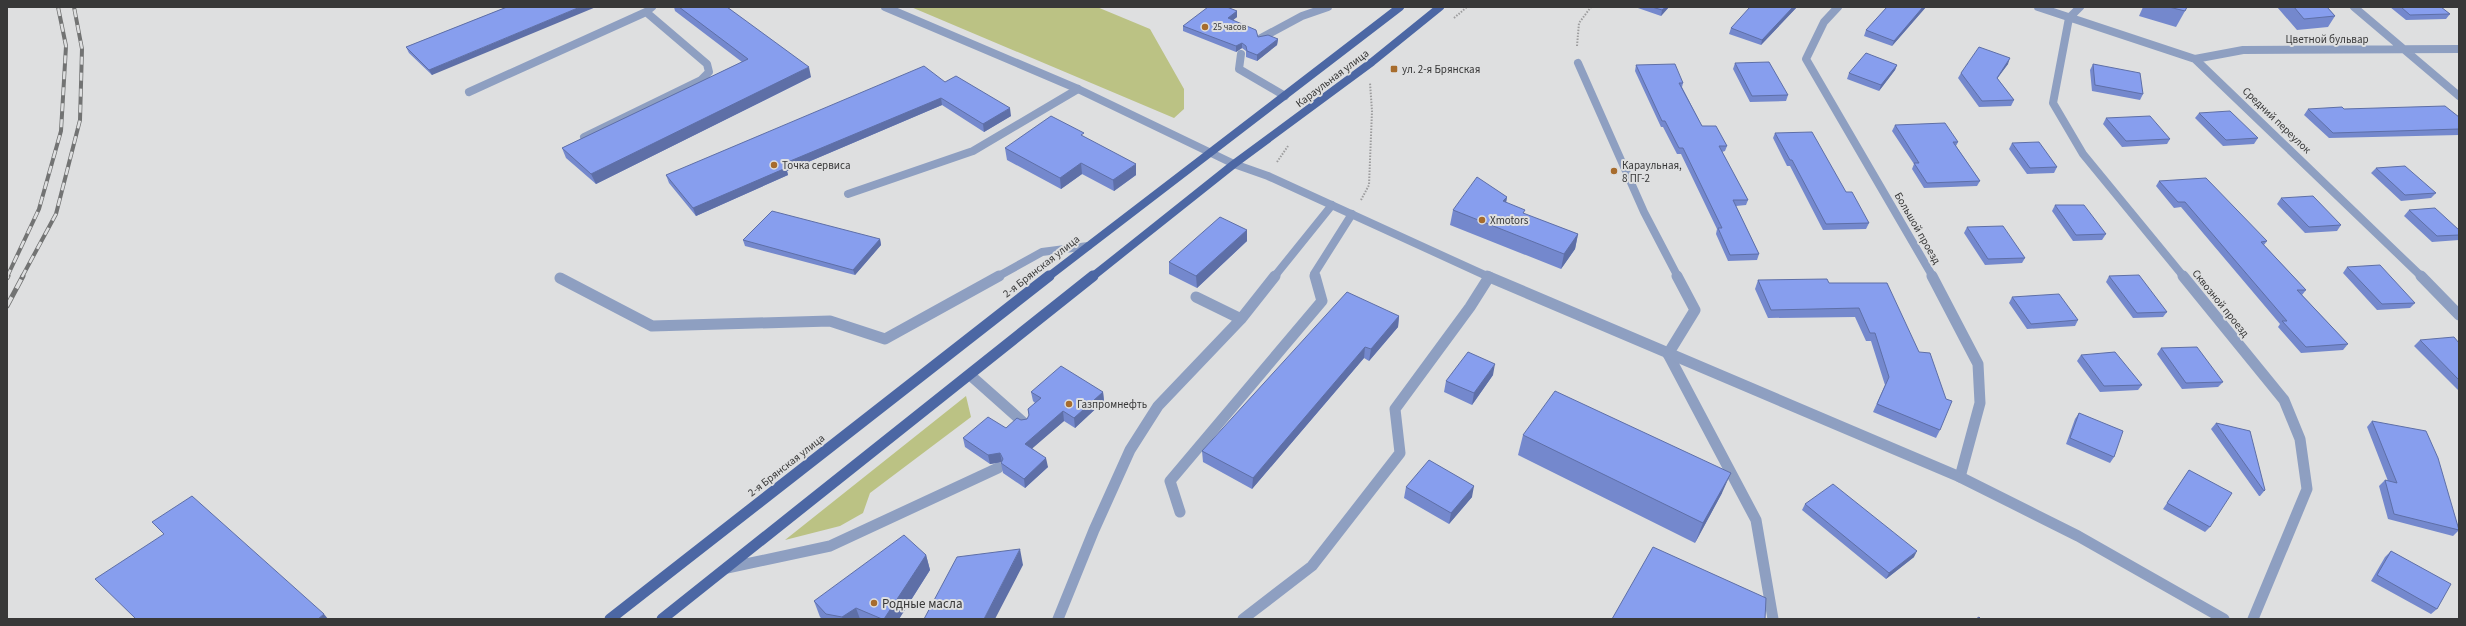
<svg xmlns="http://www.w3.org/2000/svg" width="2466" height="626" viewBox="0 0 2466 626" font-family="'Source Sans 3',sans-serif">
  <style>
    .green { fill: #bbc284 }
    .lines { fill: none; stroke-linecap: round; stroke-linejoin: round }
    .path { stroke: #9d9d9e; stroke-width: 2; stroke-dasharray: 1.5 1.5; stroke-linecap: butt }
    .service-far1 { stroke: #8e9fc1; stroke-width: 8 }
    .service { stroke: #8e9fc1; stroke-width: 11 }
    .minor-far1 { stroke: #8e9fc1; stroke-width: 8 }
    .minor { stroke: #8e9fc1; stroke-width: 11 }
    .tertiary-far1 { stroke: #8e9fc1; stroke-width: 8 }
    .tertiary { stroke: #8e9fc1; stroke-width: 11 }
    .primary-far1 { stroke: #4c67a4; stroke-width: 8 }
    .primary { stroke: #4c67a4; stroke-width: 11 }
    .rail-far1-casing { stroke: #727373; stroke-width: 4 }
    .rail-casing { stroke: #727373; stroke-width: 5 }
    .rail-far1 { stroke: #dedfe0; stroke-width: 2.5; stroke-dasharray: 8; stroke-linecap: butt }
    .rail { stroke: #dedfe0; stroke-width: 3.5; stroke-dasharray: 10; stroke-linecap: butt }
    .wall { fill: #7488cd }
    .shaded-wall { fill: #5e6fa7 }
    .building { fill: #879eee; stroke: #5e6fa7 }
    .poi-dot { fill: #a76c2d; stroke: #dedfe0; stroke-width: 1.5 }
    .labels { text-anchor: middle; stroke-width: 4; stroke-linejoin: round; paint-order: stroke }
    .far-poi-label { font-size: 9px; fill: #383838; stroke: #dedfe0; text-anchor: start }
    .street-label { font-size: 11px; fill: #383838; stroke: #dedfe0 }
    .poi-label { font-size: 11px; fill: #383838; stroke: #dedfe0; text-anchor: start }
    .near-poi-label { font-size: 13px; fill: #383838; stroke: #dedfe0; text-anchor: start }
  </style>
  <rect width="100%" height="100%" fill="#dedfe0"/>
  <path class="green" d="M911,7h186l53,22 34,60v20l-10,9z
    M966,396l5,21 -101,76 -7,20 -23,13 -55,14z"/>
  <g class="lines">
    <path class="path" d="M1454,18l13,-11
      M1577,46l2,-23 12,-16
      M1277,162l11,-16
      M1361,200l8,-15 3,-74 -2,-28"/>
    <path class="service-far1" d="M1261,38l41,-22 26,-9
      M1241,54l-2,15 46,27
      M469,92l177,-80 6,-5
      M584,137l117,-57 8,-8 -2,-8 -61,-52
      M848,194l125,-43 105,-62
      M997,277l45,-25 46,-6
      M1274,277l58,-72
      M1315,277l-1,-3 38,-60"/>
    <path class="service" d="M560,278l92,48 178,-5 55,18 114,-63
      M1196,297l45,22
      M1668,354l88,166 17,99
      M970,375l54,48
      M1180,512l-10,-31 152,-180 -7,-25
      M727,568l103,-22 168,-78
      M1058,619l36,-89 36,-80 28,-44 83,-87 34,-43
      M1243,619l69,-53 88,-113 -5,-44 75,-102 19,-30"/>
    <path class="minor-far1" d="M885,7l193,82 156,75
      M1838,7l-14,15 -18,37 127,218
      M2038,7l157,52 227,218
      M2080,7l-11,11 -16,85 30,51 101,123
      M2354,7l105,89
      M2195,59l48,-9 216,-1
      M1578,63l66,149 34,65"/>
    <path class="minor" d="M1932,276l46,88 2,39 -20,74
      M2183,276l101,124 16,39 7,50 -54,130
      M2421,276l38,39
      M1668,354l27,-44 -18,-34"/>
    <path class="tertiary-far1" d="M1234,164l34,12 221,101"/>
    <path class="tertiary" d="M1487,276l473,201 118,59 146,83"/>
    <path class="primary-far1" d="M1048,277l352,-270
      M1092,277l142,-113 138,-102 68,-55"/>
    <path class="primary" d="M610,619l439,-343
      M662,619l431,-343"/>
    <defs>
      <path id="rail-far1" d="M7,277l32,-68 22,-78 5,-85 -8,-39
        M22,277l34,-63 24,-94 2,-71 -8,-42"/>
      <path id="rail" d="M7,278l1,-2
        M7,306l16,-30"/>
    </defs>
    <use href="#rail-far1" class="rail-far1-casing"/>
    <use href="#rail" class="rail-casing"/>
    <use href="#rail-far1" class="rail-far1"/>
    <use href="#rail" class="rail"/>
  </g>
  <path class="wall" d="M507,7l-75,68 -23,-22 -3,-6z
    M674,7h53l84,70 -215,107 -30,-26 -4,-10 180,-86 -67,-51z
    M1635,7h34l-8,9z
    M1797,7l-36,38 -32,-11 2,-6z
    M1887,7h39l-34,39 -28,-10 2,-6z
    M2143,7h44l-2,4 -9,16 -37,-11z
    M2277,7h50l8,9 -7,11 -31,3z
    M2390,7h51l9,7 -4,5 -40,1z
    M1237,11v6l-4,3 25,17 20,2 -1,6 -20,16 -11,-4v-6l-4,-3 -6,4 -53,-21v-5z
    M1735,63l53,32 -2,6 -36,1 -17,-33z
    M2008,64l-11,14 17,22 -3,6 -32,1 -21,-29 3,-5z
    M2093,64l50,30 -3,6 -48,-9 -2,-21z
    M1636,65l47,18 -1,4 20,39 25,20 -2,5 -3,1 26,48 -2,5 -10,1 23,48 -2,6 -29,1 -12,-27 1,-5 -36,-75h-4l-14,-27h-2l-26,-56z
    M1897,65l-2,5 -16,21 -32,-12 2,-6z
    M945,82l66,34 -27,16 -42,-27 -155,66 1,4 -92,41 -27,-33 -3,-8z
    M2308,109h36l115,8v18l-130,3 -25,-23z
    M2199,113l59,25 -4,6 -31,2 -28,-28z
    M2106,118l64,21 -3,5 -45,3 -19,-23z
    M1895,125l63,17 -2,4 24,35 -3,5 -53,2 -12,-19 2,-5 -22,-33z
    M1775,133l71,59 23,31 -3,6 -43,1 -33,-64h-3l-14,-28z
    M1084,137l52,38 -22,16 -32,-17 -21,15 -54,-29 -2,-12z
    M2012,143l45,24 -3,6 -27,1 -18,-25z
    M2376,168l60,25 -5,5 -30,3 -30,-28z
    M2159,181l108,60 -3,4 42,45 -4,5 46,49 -5,6 -42,3 -23,-26 2,-3 -99,-117 -7,1 -18,-22z
    M1507,197l-1,6 18,11 54,20 -3,15 -14,20 -111,-44 3,-15z
    M2281,198l60,27 -4,6 -32,2 -28,-29z
    M2055,205l51,29 -4,6 -29,1 -21,-30z
    M2409,210l50,20v10l-27,2 -28,-26z
    M1967,227l58,31 -3,5 -37,2 -21,-32z
    M1247,230v11l-50,47 -28,-14v-12z
    M880,239l1,6 -26,30 -110,-29 -2,-6z
    M2347,267l68,36 -5,5 -33,2 -34,-37z
    M2109,276l58,36 -4,5 -30,1 -27,-36z
    M1758,280l71,3h58l53,147 -4,8 -63,-26 12,-27 -14,-44h-5l-11,-24 -87,1 -13,-29z
    M2012,297l66,23 -3,6 -48,3 -18,-26z
    M1399,316l-1,11 -29,34 -5,-3 -112,131 -49,-27 -1,-11z
    M2420,340l39,3v48l-45,-45z
    M2161,348l62,34 -5,5 -36,2 -25,-35z
    M2081,355l61,30 -4,5 -38,2 -23,-31z
    M1493,375l-21,30 -28,-13 2,-11z
    M1031,392h72l1,9 -29,27 -11,-7 -32,27 16,19 -23,21 -22,-15 -2,-10 1,-1 -12,2 -25,-17 -2,-9 43,-10 15,-8 6,-1 2,-3 -1,-7 7,-6 -2,-2z
    M2079,413l35,44 -4,6 -44,-19 9,-25z
    M2372,421l87,109 -6,6 -65,-17 -9,-33 6,-6 3,1 -21,-54z
    M2216,423l49,67 -5,6h-1l-48,-67z
    M1523,435l199,58 -27,50 -177,-88z
    M2189,470l21,57 -5,5 -42,-23z
    M1406,487l66,10 -23,27 -45,-26z
    M1805,504l109,53 -28,22 -84,-69z
    M2391,551l46,58 -6,5 -60,-33 14,-24z
    M926,555l4,15 -31,49h-77l-2,-2 -6,-16z"/>
  <path class="shaded-wall" d="M580,7h16l-164,68 -3,-5z
    M1666,7h3l-8,9 1,-6z
    M1793,7h4l-36,38 1,-5z
    M1923,7h3l-34,39 2,-5z
    M1237,11v6l-9,7v-6z
    M1278,39l-1,6 -20,16v-6z
    M1242,43v5l-6,4v-6z
    M2010,58l-2,6 -14,19 3,-5z
    M1897,65l-2,5 -16,21 2,-6z
    M809,67l2,10 -215,107 -5,-10z
    M941,98l1,7 -155,66 1,4 -92,41 -3,-8 90,-44z
    M1010,108l1,8 -27,16 -1,-8z
    M1081,163l1,11 -21,15 -1,-11z
    M1136,164v11l-22,16 -1,-11z
    M1507,197l-3,15 -1,-11z
    M1247,230v11l-50,47 -1,-12z
    M1578,234l-3,15 -14,20 3,-15z
    M880,239l1,6 -26,30 -2,-5z
    M1399,316l-1,11 -29,34 2,-12z
    M1365,347l-1,11 -112,131 1,-11z
    M1495,364l-2,11 -21,30 2,-12z
    M1103,392l1,9 -29,27 -1,-10z
    M1063,411l1,10 -37,32 -2,-9z
    M1000,453l2,9 -12,2 -2,-9z
    M1046,458l2,9 -23,21 -1,-9z
    M1731,473l-9,20 -27,50 8,-20z
    M1474,486l-2,11 -23,27 2,-11z
    M1020,549l3,16 -28,54h-11z
    M1917,551l-3,6 -28,22 3,-6z
    M926,555l4,15 -31,49h-15z
    M856,608l4,11h-17l-1,-2z
    M324,614l4,5h-10z"/>
  <path class="building" d="M507,7h73l-151,63 -23,-23z
    M679,7h48l82,60 -218,107 -29,-26 186,-89z
    M1208,7h19l10,4 -9,7 28,12 2,7 10,-2 10,4 -21,16 -10,-4 -1,-5 -4,-3 -6,3 -53,-20z
    M1652,7h14l-4,3z
    M1750,7h43l-31,33 -31,-12z
    M1887,7h36l-29,34 -28,-11z
    M2169,7h18l-2,4z
    M2294,7h33l8,9 -31,3z
    M2401,7h40l9,7 -40,1z
    M1979,47l31,11 -13,20 17,22 -32,1 -21,-28z
    M1866,53l31,12 -16,20 -32,-12z
    M1769,62l19,33 -36,1 -17,-33z
    M1675,64l8,19h-4l23,43h14l11,20h-8l29,54h-15l26,54 -29,1 -12,-27h4l-39,-80h-4l-14,-27h-3l-26,-56z
    M2093,64l47,9 3,21 -48,-9z
    M924,66l21,16 11,-6 54,32 -27,16 -42,-26 -158,66 3,4 -93,40 -27,-33z
    M2445,106l14,11v12l-126,4 -25,-24 34,-2 2,2z
    M2230,111l28,27 -32,2 -27,-27z
    M1051,116l33,17 -3,2 55,29 -23,16 -32,-17 -21,15 -55,-30z
    M2150,116l20,23 -44,2 -20,-23z
    M1945,123l13,19h-5l27,39 -53,2 -13,-20h5l-24,-38z
    M1812,132l34,60h6l17,31 -43,1 -34,-64h-2l-15,-27z
    M2039,142l18,25 -27,1 -18,-25z
    M2405,166l31,27 -31,2 -29,-27z
    M1477,177l30,20 -4,4 22,9 -2,3 55,21 -14,20 -111,-44z
    M2206,178l61,63 -6,1 45,48h-9l51,54 -42,3 -24,-26h5l-102,-119h-7l-19,-21z
    M2313,196l28,29 -32,2 -28,-29z
    M2055,205h29l22,29 -30,1z
    M2435,208l24,22v5l-22,1 -28,-26z
    M772,211l108,28 -27,31 -110,-30z
    M1220,217l27,13 -51,46 -27,-14z
    M2003,226l22,32 -37,1 -21,-32z
    M2380,265l35,38 -33,1 -35,-37z
    M2139,275l28,37 -30,1 -28,-37z
    M1827,279l2,4h58l32,69 11,1 16,46 6,2 -12,29 -63,-26 12,-27 -14,-44h-5l-11,-25 -88,2 -13,-30z
    M1347,292l52,24 -28,33 -6,-2 -112,131 -51,-27z
    M2059,294l19,26 -47,4 -19,-27z
    M2454,337l5,6v37l-39,-40z
    M2197,347l26,35 -37,1 -25,-35z
    M1468,352l27,12 -21,29 -28,-12z
    M2115,352l27,33 -38,1 -23,-31z
    M1061,366l42,26 -29,26 -11,-7 -38,33 21,14 -22,21 -23,-16 2,-4 -3,-6 -12,2 -25,-17 25,-21 18,11 11,-10 4,2 6,-1 2,-4 -1,-6 13,-11 -10,-6z
    M1555,391l176,82 -28,50 -180,-88z
    M2079,413l44,18 -9,26 -44,-19z
    M2372,421l54,10 12,27 21,72 -65,-16 -9,-34 12,3z
    M2216,423l34,8 15,59 -1,1z
    M1429,460l45,26 -23,27 -45,-26z
    M2189,470l43,23 -22,34 -43,-24z
    M1833,484l84,67 -28,22 -84,-69z
    M192,496l132,118 -6,5h-182l-41,-40 69,-45 -12,-12z
    M904,535l22,20 -42,64h-2l-26,-11 -14,9 -16,-3 -12,-13z
    M1653,547l113,51 -1,21h-153z
    M1020,549l-36,70h-60l33,-62z
    M2391,551l60,33 -14,25 -60,-34z
    M1979,617l2,2h-5z"/>
  <g class="poi-dot">
    <circle cx="1205" cy="27" r="4"/>
    <rect x="1390" y="65" width="8" height="8" rx="2"/>
    <circle cx="774" cy="165" r="4"/>
    <circle cx="1614" cy="171" r="4"/>
    <circle cx="1482" cy="220" r="4"/>
    <circle cx="1069" cy="404" r="4"/>
    <circle cx="874" cy="603" r="4"/>
  </g>
  <g class="labels">
    <g class="far-poi-label">
      <text x="1213" y="30">25 часов</text>
    </g>
    <g class="street-label">
      <text x="2327" y="43">Цветной бульвар</text>
      <text transform="translate(1332 78) rotate(-37)" y="4">Караульная улица</text>
      <text transform="translate(2277 120) rotate(44)" y="4">Средний переулок</text>
      <text transform="translate(1918 228) rotate(60)" y="4">Большой проезд</text>
      <text transform="translate(1041 266) rotate(-38)" y="4">2-я Брянская улица</text>
      <text transform="translate(2221 303) rotate(51)" y="4">Сквозной проезд</text>
      <text transform="translate(786 465) rotate(-38)" y="4">2-я Брянская улица</text>
    </g>
    <g class="poi-label">
      <text x="1402" y="73">ул. 2-я Брянская</text>
      <text x="782" y="169">Точка сервиса</text>
      <text x="1622" y="169">Караульная,<tspan x="1622" dy="13">8 ПГ-2</tspan></text>
      <text x="1490" y="224">Xmotors</text>
      <text x="1077" y="408">Газпромнефть</text>
    </g>
    <g class="near-poi-label">
      <text x="882" y="608">Родные масла</text>
    </g>
  </g>
  <rect width="2466" height="626" fill="none" stroke="#383838" stroke-width="16"/>
</svg>
